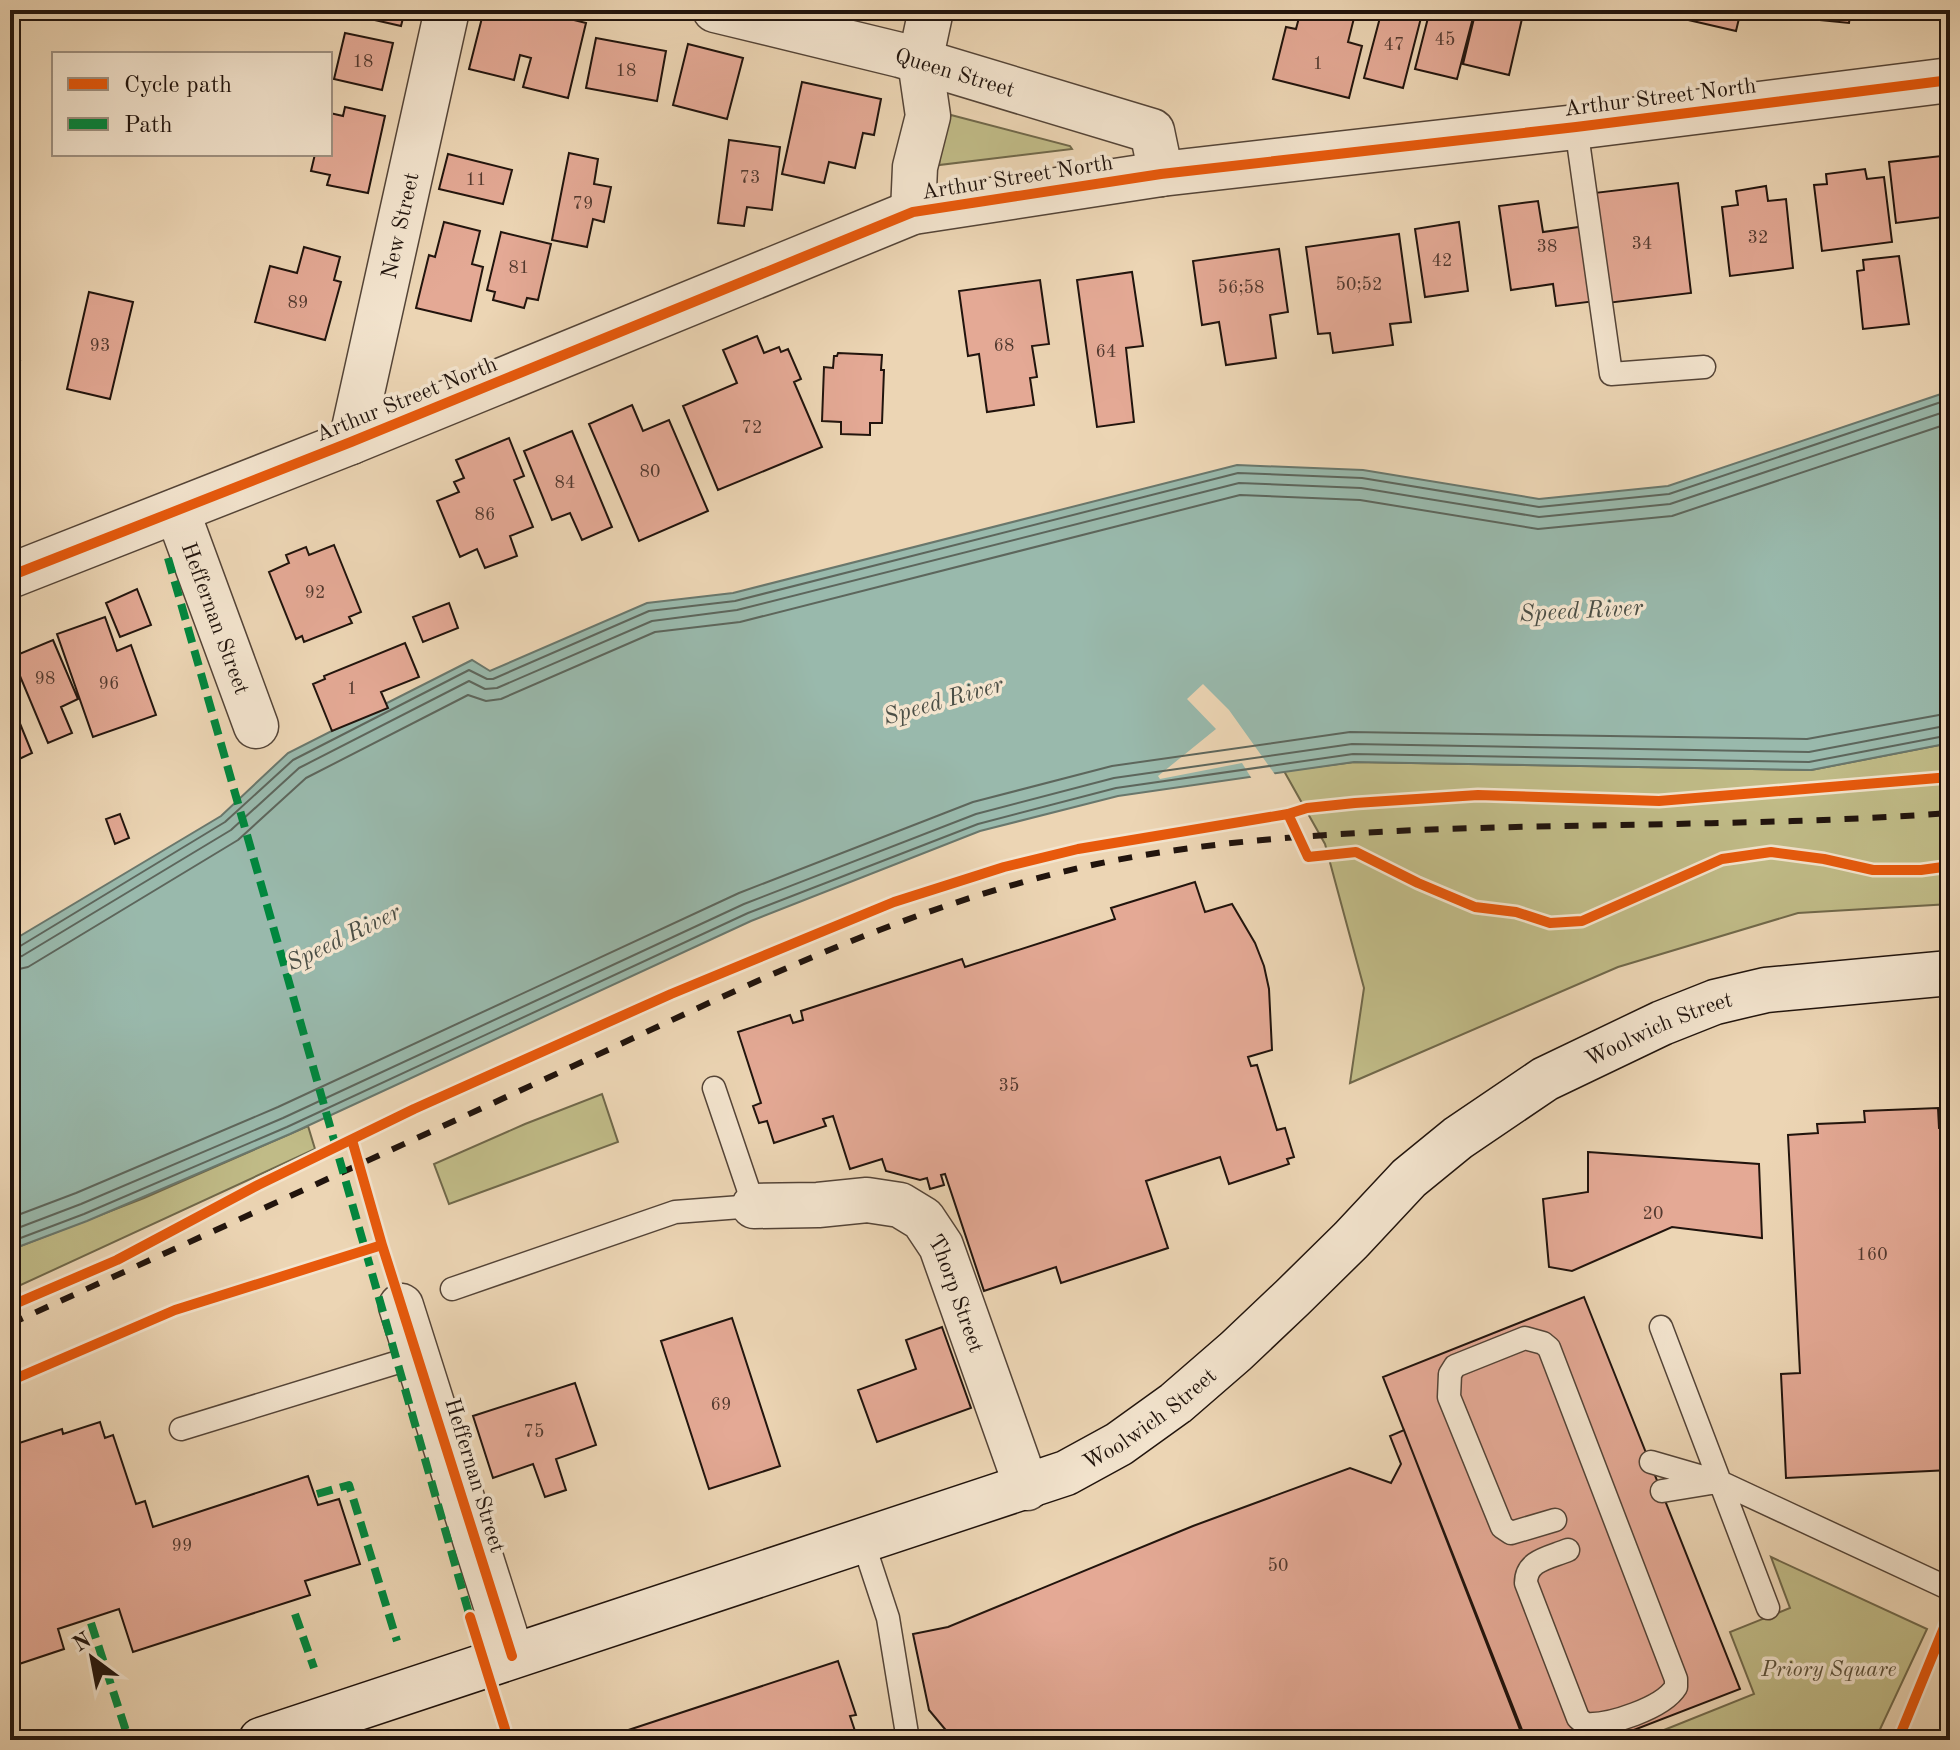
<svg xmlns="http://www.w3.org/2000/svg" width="1960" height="1750" viewBox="0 0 1960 1750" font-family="'Old Standard TT',serif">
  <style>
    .green { fill: #c0bb87; stroke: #70684a; stroke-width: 2 }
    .water { fill: #99b9ac; stroke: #69776c; stroke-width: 2 }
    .pier { fill: #ecd5b4 }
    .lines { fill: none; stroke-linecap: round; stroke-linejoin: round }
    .shore { stroke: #5d665c; stroke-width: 2 }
    .building { fill: #e4a995; stroke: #21140d; stroke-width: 2 }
    .lane-casing { stroke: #544437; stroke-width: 25 }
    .street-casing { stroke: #544437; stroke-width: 47 }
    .secondary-casing { stroke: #21140d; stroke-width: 47 }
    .lane { stroke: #f3e4ce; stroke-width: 22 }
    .street { stroke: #f3e4ce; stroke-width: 44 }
    .secondary { stroke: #f3e4ce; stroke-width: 44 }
    .rail { stroke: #21140d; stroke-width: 6; stroke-dasharray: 14 14; stroke-linecap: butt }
    .quiet { stroke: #00873e; stroke-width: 8; stroke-dasharray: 16 8; stroke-linecap: butt }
    .cycleway-casing { stroke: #f3e4ce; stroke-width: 15 }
    .cycleway { stroke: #e8590c; stroke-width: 10 }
    .labels { text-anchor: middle; stroke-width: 7; stroke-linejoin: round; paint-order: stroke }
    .number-label { font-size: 18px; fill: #52392f }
    .street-label { font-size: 22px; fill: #21140d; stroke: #f3e4ce }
    .park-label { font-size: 22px; font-style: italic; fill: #594e38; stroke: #f3e4ce }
    .water-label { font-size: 24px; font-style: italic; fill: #4b4e45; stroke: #f3e4ce }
  </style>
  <rect width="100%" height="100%" fill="#ecd5b4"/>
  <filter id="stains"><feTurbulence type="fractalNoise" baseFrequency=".0025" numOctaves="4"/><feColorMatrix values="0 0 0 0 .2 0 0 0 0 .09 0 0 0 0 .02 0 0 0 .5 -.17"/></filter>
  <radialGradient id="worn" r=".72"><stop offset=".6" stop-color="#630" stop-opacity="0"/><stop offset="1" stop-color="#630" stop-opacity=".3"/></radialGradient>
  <path class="green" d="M951,115l119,31 2,3 -133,16 5,-36z
    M1950,743v161l-152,9 -180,54 -268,116 14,-95 -39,-144 -41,-73 70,-9 457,8z
    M602,1094l16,48 -169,62 -15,-40 91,-40z
    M308,1126l7,23 -305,141v-40l134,-52z
    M1771,1557l156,72 -52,111h-236l115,-46 -24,-62 60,-24z"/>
  <path class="water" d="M1950,391v352l-139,27 -457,-8 -236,34 -138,35 -229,90 -461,213 -203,87 -77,29v-308l211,-126 67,-63 184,-93 18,11 157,-68 86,-10 504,-128 126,5 176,29 129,-13z"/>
  <path class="pier" d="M1203,684l26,26 47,66 -24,3 -10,-16 -82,16 -2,-3 58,-47 -29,-30z"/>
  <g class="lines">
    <path class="shore" d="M10,949l7,-1 208,-126 68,-62 176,-90 18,9h6l156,-68 86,-10 503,-128 124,5 177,29 130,-13 281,-95
      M10,959l12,-3 209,-126 68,-62 170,-87 16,8 12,-1 155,-67 85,-11 502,-127 122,5 178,29 131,-13 280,-94
      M10,971l18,-4 210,-127 68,-62 162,-83 18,6 15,-2 154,-67 85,-10 500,-127 120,5 178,29 134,-13 278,-93
      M10,1218l66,-25 202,-86 461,-214 234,-91 139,-36 238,-34 457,7 143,-26
      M10,1231l71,-27 202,-86 461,-214 232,-90 138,-36 238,-34 457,8 141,-27
      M10,1242l74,-28 203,-87 461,-214 230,-89 138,-36 237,-34 456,8 141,-27"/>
  </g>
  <path class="building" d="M331,10h74l-4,16z
    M484,10h50l52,13 -18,75 -45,-11 8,-29 -11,-3 -6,25 -45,-11z
    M1301,10h55l-8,32 14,4 -13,52 -76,-19 13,-52 10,2z
    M1382,10h41l-20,78 -39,-10z
    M1430,10h45l-18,69 -42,-10z
    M1476,10h48l-15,65 -46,-11z
    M1645,10h96l-5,21z
    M1781,10h70l-2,13 -69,-7z
    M345,33l48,10 -11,47 -48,-11z
    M596,38l70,13 -9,50 -71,-13z
    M688,44l55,14 -16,61 -54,-14z
    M802,82l79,17 -7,36 -11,-2 -8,35 -26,-6 -5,21 -42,-9z
    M345,107l40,9 -17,77 -41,-8 3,-10 -19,-4 4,-17h15v-41l13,3z
    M729,140l51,7 -8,63 -25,-3 -3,19 -26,-3z
    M569,153l29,6 -4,25 17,3 -7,35 -11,-3 -6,28 -35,-7z
    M448,154l64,16 -9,34 -64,-15z
    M1950,155v91h-5l-3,-29 -46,6 -7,-61z
    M1865,169l2,10 17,-2 8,65 -70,9 -8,-66 13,-1 -1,-10z
    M1678,183l13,110 -84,10 -13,-110z
    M1766,186l2,15 18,-2 7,69 -63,8 -8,-69 16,-2 -2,-14z
    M1538,201l5,31 43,-6 10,75 -40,5 -3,-22 -42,6 -12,-84z
    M444,222l36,9 -8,33 11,3 -12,54 -55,-13 13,-53 6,2z
    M1459,222l9,69 -43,6 -10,-68z
    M501,232l50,12 -13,56 -11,-2 -3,10 -31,-8 2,-8 -8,-2z
    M1399,234l12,88 -21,2 3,21 -60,8 -3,-20 -12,1 -12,-87z
    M304,247l36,10 -6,23 7,2 -16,58 -70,-18 15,-56 27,7z
    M1279,249l9,63 -18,3 6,43 -50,7 -7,-43 -17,3 -9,-64z
    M1899,256l10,68 -46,5 -6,-58 7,-1 -1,-10z
    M1132,272l11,74 -17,2 8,74 -37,5 -20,-147z
    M1040,280l9,64 -17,2 5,31 -7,1 4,27 -47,7 -8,-58 -11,2 -9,-65z
    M89,292l44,10 -23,97 -43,-10z
    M757,336l7,17 15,-6 2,5 7,-3 13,30 -7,3 28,65 -104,43 -35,-84 54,-23 -14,-33z
    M838,353l44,2 -1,15h3l-2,53h-12v12l-29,-1v-12l-19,-1 2,-54 9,1 1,-12h3z
    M10,359l10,2 -10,42z
    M632,405l11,26 26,-11 39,91 -69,30 -50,-117z
    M10,412l9,2 -9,41z
    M572,431l40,96 -30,13 -12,-27 -18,7 -28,-69z
    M509,438l15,38 -10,4 19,47 -23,9 7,20 -32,12 -8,-19 -17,8 -23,-56 22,-9 -5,-10 10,-4 -8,-18z
    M334,545l27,67 -12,5 3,6 -48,19 -2,-6 -6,3 -27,-67 20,-9 -3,-8 20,-8 3,8z
    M137,589l14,36 -31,12 -14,-34z
    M449,603l9,25 -35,14 -10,-25z
    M105,617l12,34 14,-6 25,70 -63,22 -36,-103z
    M53,640l25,59 -17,8 11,26 -24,10 -36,-86z
    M405,643l14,34 -38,15 7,16 -56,23 -19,-47 12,-5 -1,-3z
    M10,699l22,54 -15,7 2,3 -9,3z
    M120,814l9,24 -14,6 -9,-25z
    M1195,882l10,30 27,-8 23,39 9,23 5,23 3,61 -24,7 3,9 6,-1 20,65 8,-2 9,29 -7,2 2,5 -60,20 -9,-27 -74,24 22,67 -107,35 -5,-16 -72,24 -39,-117 -4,1 3,10 -14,4 -3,-11 -7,2 -34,-9 -4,-12 -32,10 -17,-53 -10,3 3,7 -52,17 -7,-22 -8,2 -6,-17 8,-3 -23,-71 52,-17 3,8 10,-3 -2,-9 161,-52 3,8 150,-48 -4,-11z
    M1938,1108l1,20 11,-1v343l-164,8 -5,-104 19,-1 -12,-238 30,-2 -1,-9 48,-2 -1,-11z
    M1588,1152l171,12 3,74 -90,-11 -100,44 -23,-4 -6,-68 45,-7z
    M1584,1297l156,392 -132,51h-82l-143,-363z
    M732,1318l48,148 -71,23 -48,-148z
    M942,1327l29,81 -94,34 -19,-52 58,-21 -10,-29z
    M575,1383l21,62 -40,14 10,31 -21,7 -12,-33 -40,14 -20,-62z
    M100,1422l5,16 8,-3 23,69 9,-3 8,26 155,-51 10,29 21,-6 21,65 -55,17 5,14 -177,57 -14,-43 -61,20 6,20 -54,18v-221l52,-17 1,5z
    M1404,1430l120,310h-570l-25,-30 -16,-76 35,-7 245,-101 157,-58 41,15 10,-19 -11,-28z
    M838,1661l18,54 -6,1 8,24h-260z"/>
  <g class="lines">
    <defs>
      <path id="lane" d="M1576,127l35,247 93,-7
        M452,1289l223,-77 79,-6 -40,-118
        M1661,1327l107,281
        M181,1429l237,-73
        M1651,1462l69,20 230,107
        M1662,1491l49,-8
        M1555,1520l-44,13 -9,-6 -53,-130 1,-23 5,-8 70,-28 18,5 6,5 127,331v8c-13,21 -67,39 -91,37l-7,-6 -52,-135c0,-23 23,-25 42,-33
        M863,1542l25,76 20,122"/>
      <g id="street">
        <path id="s1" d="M715,10l185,45 252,76 9,43"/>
        <path d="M913,212l2,-45 13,-51 -8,-55 11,-51"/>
        <path id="s2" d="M351,442l96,-432"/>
        <path id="s3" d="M177,511l79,215"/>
        <path d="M10,576l341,-134 562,-230 248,-38 415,-47 374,-47"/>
        <path id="s4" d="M754,1206l64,-1 49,-5 33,5 23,14 18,27 86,242"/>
        <path d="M401,1306l111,350"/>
      </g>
      <g id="secondary">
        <path id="s5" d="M261,1740l805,-267 53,-29 57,-41 60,-52 57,-54 58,-57 58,-62 49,-40 87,-59 117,-56 53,-21 51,-12 184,-17"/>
      </g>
    </defs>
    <use href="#lane" class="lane-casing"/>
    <use href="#street" class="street-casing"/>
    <use href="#secondary" class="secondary-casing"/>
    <use href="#lane" class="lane"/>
    <use href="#street" class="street"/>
    <use href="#secondary" class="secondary"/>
    <path class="rail" d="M10,1324c186,-85 373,-170 559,-256 173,-80 335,-162 523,-203 107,-23 217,-30 326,-35 177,-7 355,-4 532,-17"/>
    <path class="quiet" d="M168,558l302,1059
      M317,1494l32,-9 48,156
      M295,1614l19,54
      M91,1623l35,108"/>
    <defs>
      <path id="cycleway" d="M10,576l341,-134 562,-230 248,-38 415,-47 374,-47
        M1288,814l20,43 48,-5 62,31 57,24 41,5 34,11 32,-2 140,-62 49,-7 53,7 49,11h48l29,-4
        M352,1140l30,105 130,411
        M10,1306l107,-46 141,-75 156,-76 257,-115 223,-92 110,-35 74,-18 210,-35 19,-6 48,-5 123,-8 181,6 291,-24
        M10,1381l165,-71 207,-65
        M470,1617l35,112
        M1898,1740l52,-127"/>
    </defs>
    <use href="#cycleway" class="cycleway-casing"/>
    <use href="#cycleway" class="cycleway"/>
  </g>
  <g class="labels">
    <g class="number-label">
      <text x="1445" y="45">45</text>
      <text x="1394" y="50">47</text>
      <text x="363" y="67">18</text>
      <text x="1318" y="69">1</text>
      <text x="626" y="76">18</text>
      <text x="750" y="183">73</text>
      <text x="476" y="185">11</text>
      <text x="583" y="209">79</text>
      <text x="1758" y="243">32</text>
      <text x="1642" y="249">34</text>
      <text x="1547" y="252">38</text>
      <text x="1442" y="266">42</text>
      <text x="519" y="273">81</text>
      <text x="1359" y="290">50;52</text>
      <text x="1241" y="293">56;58</text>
      <text x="298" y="308">89</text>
      <text x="100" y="351">93</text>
      <text x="1004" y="351">68</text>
      <text x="1106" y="357">64</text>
      <text x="752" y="433">72</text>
      <text x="650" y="477">80</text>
      <text x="565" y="488">84</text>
      <text x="485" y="520">86</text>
      <text x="315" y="598">92</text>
      <text x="45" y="684">98</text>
      <text x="109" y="689">96</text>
      <text x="352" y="694">1</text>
      <text x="1009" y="1091">35</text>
      <text x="1653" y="1219">20</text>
      <text x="1872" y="1260">160</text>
      <text x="721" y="1410">69</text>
      <text x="534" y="1437">75</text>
      <text x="182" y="1551">99</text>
      <text x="1278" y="1571">50</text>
    </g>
    <g class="street-label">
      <text dy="8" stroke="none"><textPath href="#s1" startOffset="248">Queen Street</textPath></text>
      <text transform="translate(1660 96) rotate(-7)" y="8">Arthur Street North</text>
      <text transform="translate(1017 176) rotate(-9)" y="8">Arthur Street North</text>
      <text dy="8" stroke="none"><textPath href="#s2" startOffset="222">New Street</textPath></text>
      <text transform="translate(406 398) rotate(-22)" y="8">Arthur Street North</text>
      <text dy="8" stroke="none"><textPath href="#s3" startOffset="114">Heffernan Street</textPath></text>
      <text dy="8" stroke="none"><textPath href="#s5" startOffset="1596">Woolwich Street</textPath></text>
      <text dy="8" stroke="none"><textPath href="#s4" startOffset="256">Thorp Street</textPath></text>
      <text dy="8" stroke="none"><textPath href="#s5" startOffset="948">Woolwich Street</textPath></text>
      <text transform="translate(476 1475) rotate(73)" y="8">Heffernan Street</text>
    </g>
    <g class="park-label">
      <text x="1829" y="1676">Priory Square</text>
    </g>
    <g class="water-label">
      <text transform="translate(1581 610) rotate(-3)" y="8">Speed River</text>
      <text transform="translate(943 700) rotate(-16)" y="8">Speed River</text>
      <text transform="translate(343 937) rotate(-26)" y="8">Speed River</text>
    </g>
  </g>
  <rect width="1960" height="1750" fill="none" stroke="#ecd5b4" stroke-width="40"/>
  <rect x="12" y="12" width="1936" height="1726" fill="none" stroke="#21140d" stroke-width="4"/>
  <rect x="20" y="20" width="1920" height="1710" fill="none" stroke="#21140d" stroke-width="2"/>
  <rect x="52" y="52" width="280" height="104" fill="#f3e4ce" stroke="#9f9181" stroke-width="2"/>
  <rect x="68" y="78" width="40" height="12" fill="#e8590c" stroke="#9f9181" stroke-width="2"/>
  <text x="124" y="92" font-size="24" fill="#21140d">Cycle path</text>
  <rect x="68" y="118" width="40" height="12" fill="#00873e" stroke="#9f9181" stroke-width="2"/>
  <text x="124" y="132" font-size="24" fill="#21140d">Path</text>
  <g transform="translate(92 1658) rotate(328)" stroke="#f3e4ce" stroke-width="6" paint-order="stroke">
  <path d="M0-6L14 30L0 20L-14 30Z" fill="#21140d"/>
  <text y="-12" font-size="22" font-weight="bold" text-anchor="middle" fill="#21140d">N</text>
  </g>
  <rect width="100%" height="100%" filter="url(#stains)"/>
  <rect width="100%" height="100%" fill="url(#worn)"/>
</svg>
